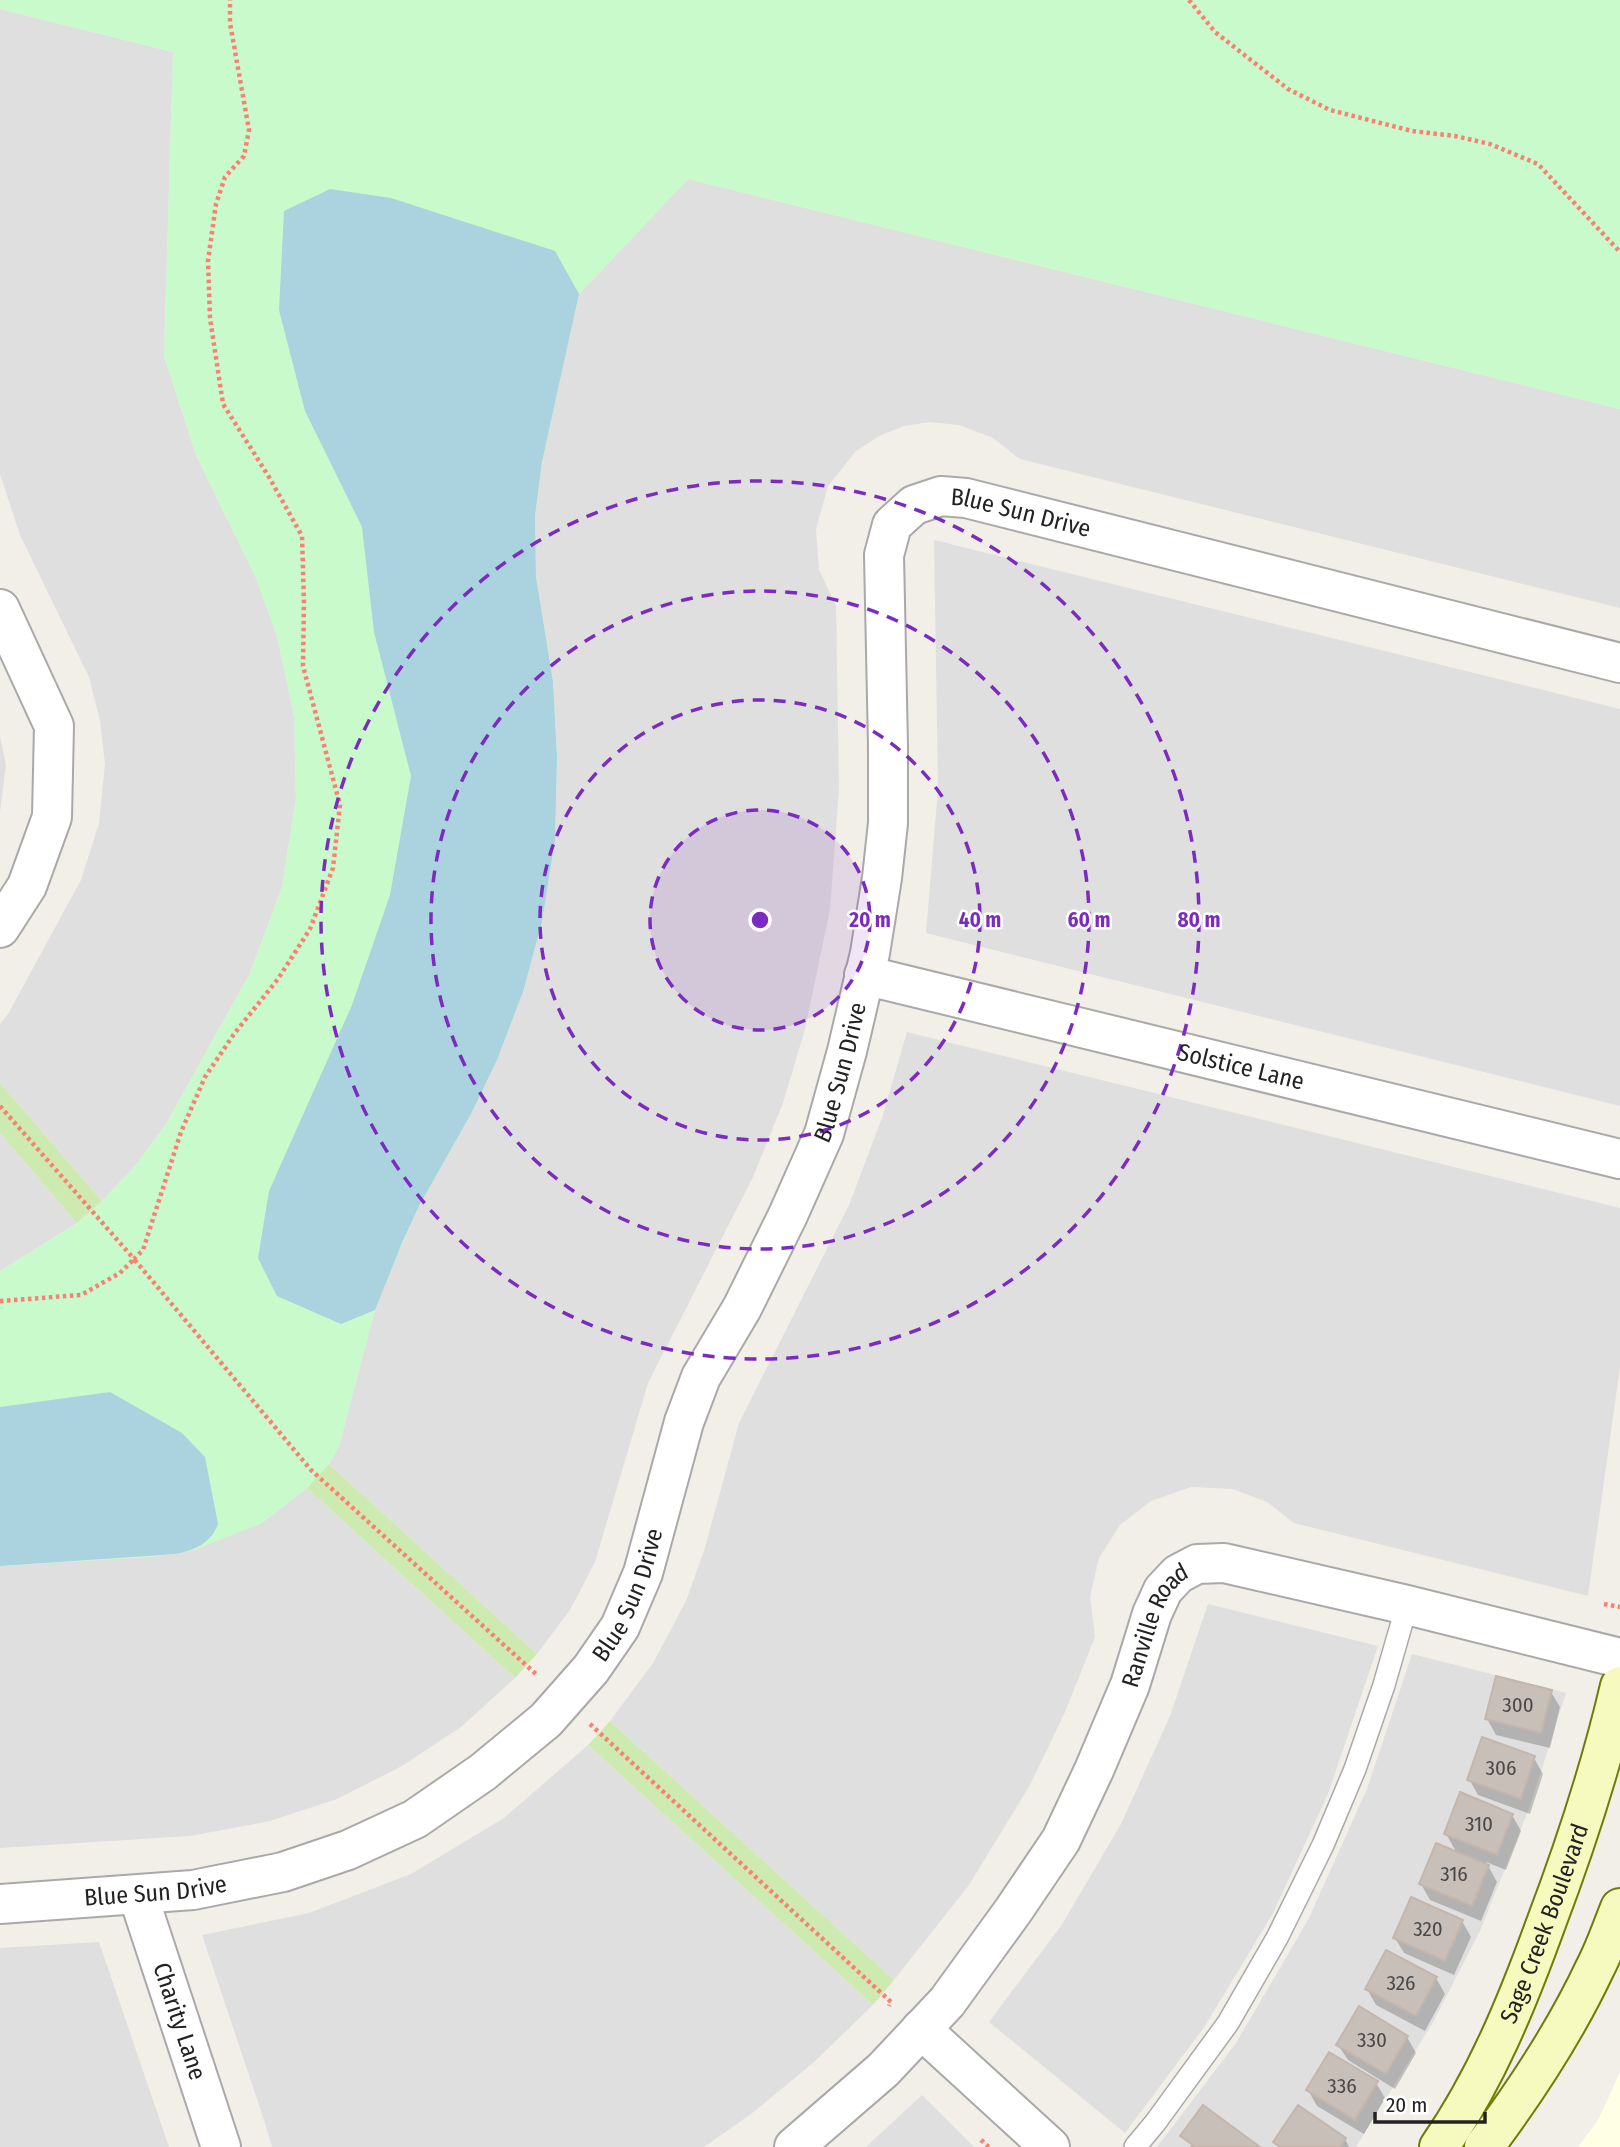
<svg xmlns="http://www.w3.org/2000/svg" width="1620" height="2147" viewBox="0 0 1620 2147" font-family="'Fira Sans Condensed',sans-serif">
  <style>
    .residential { fill: #e0dfdf }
    .education { fill: #ffffe5 }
    .grass { fill: #cdebb0 }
    .park { fill: #c8facc }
    .water { fill: #aad3df }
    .shadow { fill: #0003 }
    .building { fill: #c7bfb8; stroke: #c4b6ab; stroke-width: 2 }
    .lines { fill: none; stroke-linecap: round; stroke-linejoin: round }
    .lane-casing { stroke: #a9a9a9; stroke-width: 24 }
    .street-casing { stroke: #a9a9a9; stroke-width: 42 }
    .secondary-casing { stroke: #707d05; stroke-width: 42 }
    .path { stroke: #fa8072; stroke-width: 4.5; stroke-dasharray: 3.5 3.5; stroke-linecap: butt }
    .lane { stroke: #fff; stroke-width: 21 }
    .street { stroke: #fff; stroke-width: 38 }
    .secondary { stroke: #f7fabf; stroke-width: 38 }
    .ring { fill: none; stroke: #7b2cbf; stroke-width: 3.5; stroke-dasharray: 12 9 }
    .labels { text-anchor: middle; stroke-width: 5; stroke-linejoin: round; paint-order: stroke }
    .number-label { font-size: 21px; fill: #4b4948 }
    .street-label { font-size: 24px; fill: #222; stroke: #fff }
    .centre { fill: #7b2cbf; stroke: #fff; stroke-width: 3.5 }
    .ring-label { font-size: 21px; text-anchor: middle; font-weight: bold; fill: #7b2cbf; stroke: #fff; stroke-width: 5; stroke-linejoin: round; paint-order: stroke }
  </style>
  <rect width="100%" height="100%" fill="#f2efe9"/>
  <path class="residential" d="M0,9l173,43 -9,304 32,99 60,123 21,58 17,80 2,82 -14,89 -32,86 -84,151 -31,42 -33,35 -102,-118v-59l8,-10 73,-134 18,-57 6,-59 -5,-43 -11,-44 -69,-142 -20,-61z
    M688,179l932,230v199l-600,-149 -27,-21 -34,-13 -29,-3 -26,4 -25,10 -23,15 -28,35 -12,43 3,41 17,36 3,183 -9,121 -25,119 -22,74 -30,74 -105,206 -53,179 -25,48 -33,44 -208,-190 10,-18 36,-136 10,-27 34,-77 53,-94 25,-52 26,-68 19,-70 13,-82 2,-83 -4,-76 -17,-104 -1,-61 7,-54 37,-168z
    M934,540l686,169v397l-694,-173 12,-144z
    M0,736l6,29 -6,47z
    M907,1032l713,176v159l-32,229 -294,-73 -27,-21 -34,-13 -42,-2 -40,14 -31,24 -21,33 -9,39 5,40 -30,75 -35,73 -61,100 -75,95 -284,-259 43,-58 33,-62 18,-50 35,-128 110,-218 33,-87z
    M0,1133l77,90 -77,48z
    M307,1488l208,190 -54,49 -59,39 -65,33 -67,22 -80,15 -190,12v-282l176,-12 86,-31z
    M1208,1604l170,42 -50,148 -55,119 -68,113 -80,107 -136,-111 72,-96 60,-102 49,-108z
    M1412,1654l154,39 -36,113 -50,125 -48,93 -76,123h-199l79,-104 72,-123 59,-131z
    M588,1745l285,260 -60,58 -62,51 -47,33h-432l-8,-27 -62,-185 107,-22 102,-39 93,-56z
    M99,1942l70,205h-169v-199z
    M922,2095l52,52h-108z"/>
  <path class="education" d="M1620,2072v75h-42l20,-27z"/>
  <path class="grass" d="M0,1083l102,118 -25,22 -77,-90z
    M329,1464l208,190 -22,24 -208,-190z
    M610,1721l284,259 -21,25 -285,-260z"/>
  <path class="park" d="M0,0h1620v409l-932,-230 -109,115 -37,168 -7,54 1,61 17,104 4,76 -2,83 -13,82 -19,70 -26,68 -25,52 -53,94 -34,77 -10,27 -36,136 -10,18 -22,24 -45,35 -68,27 -43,7 -151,9v-295l76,-47 26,-23 33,-35 31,-42 84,-151 32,-86 14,-89 -2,-82 -17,-80 -21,-58 -60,-123 -32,-99 9,-304 -173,-43z"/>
  <path class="water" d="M330,189l61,9 164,53 24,43 -37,168 -7,54 1,61 17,104 4,76 -2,83 -13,82 -19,70 -26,68 -25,52 -53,94 -17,37 -27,67 -34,14 -64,-28 -19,-38 11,-67 83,-186 38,-110 21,-119 -37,-144 -12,-105 -57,-116 -26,-101 5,-99z
    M110,1392l72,41 23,24 13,67c-7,19 -23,26 -42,30l-176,12v-159z"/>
  <path class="shadow" d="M1551,1692l9,15 -10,41 -54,-13 -9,-16z
    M1534,1758l9,16 -13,40 -52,-19 -9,-16z
    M1512,1815l9,16 -15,39 -20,-8 11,20 -16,39 -51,-21 -9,-16 36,-31 -11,-19z
    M1462,1921l9,16 -17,38 -50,-22 -9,-15z
    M1436,1978l9,16 -20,37 -49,-26 -9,-16z
    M1407,2037l9,16 -21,36 -47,-29 -10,-15z
    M1376,2083l9,15 -21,36 -47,-28 -9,-16z
    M1345,2139l4,8h-71l-3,-5z"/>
  <path class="building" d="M1496,1676l56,14 -11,43 -56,-14z
    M1482,1737l53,19 -14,43 -54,-19z
    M1460,1792l53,22 -16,41 -53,-21z
    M1436,1843l53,22 -17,41 -53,-22z
    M1411,1897l52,23 -18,41 -52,-23z
    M1386,1950l51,27 -21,39 -51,-27z
    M1359,2006l49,30 -22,38 -50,-29z
    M1329,2052l49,29 -23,39 -49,-30z
    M1203,2105l57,42h-69l2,-2 -13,-9z
    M1298,2105l48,33 -6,9h-60l-7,-5z"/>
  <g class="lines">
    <defs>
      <path id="lane" d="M1135,2147l20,-24 73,-100 49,-85 46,-93 32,-76 29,-84 23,-80"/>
      <g id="street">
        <path d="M0,609l54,117 -2,91 -25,69 -27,42"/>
        <path id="s1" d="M864,975l756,184"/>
        <path id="s2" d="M138,1895l83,252"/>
        <path id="s3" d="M0,1904l193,-14 90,-18 65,-22 67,-31 68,-47 63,-52 45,-51 29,-42 23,-54 41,-151 17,-45 41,-69 46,-93 36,-81 23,-83 23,-98 12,-75 6,-55v-77l-4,-191 8,-30 22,-20 27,-9 25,2 654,165"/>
        <path d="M921,2029l129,118"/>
        <path id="s4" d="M794,2147l89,-77 64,-68 66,-91 48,-71 33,-70 36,-85 22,-71 11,-24 15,-16 19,-10 27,-1 183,42 213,53"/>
      </g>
      <g id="secondary">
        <path id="s5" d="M1439,2147c47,-68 78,-144 106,-221 30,-79 56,-158 75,-240"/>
        <path d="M1484,2147c42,-56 81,-115 111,-179 10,-19 17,-40 25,-60"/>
      </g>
    </defs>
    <use href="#lane" class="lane-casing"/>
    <use href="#street" class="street-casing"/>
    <use href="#secondary" class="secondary-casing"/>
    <path class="path" d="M1189,0l26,32 73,57 42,21 82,21 43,5 35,8 48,20 82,88
      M0,1106l134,153 9,-9 38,-118 24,-55 29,-43 44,-55 32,-50 23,-61 7,-63 -37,-139 1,-63 -2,-67 -33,-59 -46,-73 -13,-86 -2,-57 8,-57 9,-27 19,-21 5,-26 -19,-107v-23
      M0,1301l81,-6 39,-22 14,-14 177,211 226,205
      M1604,1604l16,3
      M590,1724l301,278 -2,4
      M981,2140l8,7"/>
    <use href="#lane" class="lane"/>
    <use href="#street" class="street"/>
    <use href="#secondary" class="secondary"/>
  </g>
  <circle cx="760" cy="920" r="110" fill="#7b2cbf" fill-opacity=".12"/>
  <g class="ring">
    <circle cx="760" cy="920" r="110"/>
    <circle cx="760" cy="920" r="220"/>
    <circle cx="760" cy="920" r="329"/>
    <circle cx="760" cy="920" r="439"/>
  </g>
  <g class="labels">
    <g class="number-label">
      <text x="1518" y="1712">300</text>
      <text x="1501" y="1775">306</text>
      <text x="1479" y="1831">310</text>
      <text x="1454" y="1881">316</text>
      <text x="1428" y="1936">320</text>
      <text x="1401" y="1990">326</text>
      <text x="1372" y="2047">330</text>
      <text x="1342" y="2093">336</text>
    </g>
    <g class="street-label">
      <text dy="8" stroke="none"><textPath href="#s3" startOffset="2004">Blue Sun Drive</textPath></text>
      <text dy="8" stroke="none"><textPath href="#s1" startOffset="388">Solstice Lane</textPath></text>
      <text dy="8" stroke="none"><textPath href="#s3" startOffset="1311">Blue Sun Drive</textPath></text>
      <text dy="8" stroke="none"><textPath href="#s3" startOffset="744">Blue Sun Drive</textPath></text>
      <text dy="8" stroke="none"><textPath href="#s4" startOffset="644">Ranville Road</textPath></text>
      <text dy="8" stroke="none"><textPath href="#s3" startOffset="156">Blue Sun Drive</textPath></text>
      <text dy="8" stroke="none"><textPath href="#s5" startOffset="248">Sage Creek Boulevard</textPath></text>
      <text dy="8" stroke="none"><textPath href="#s2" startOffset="133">Charity Lane</textPath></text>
    </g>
  </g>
  <circle cx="760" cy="920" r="10" class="centre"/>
  <g class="ring-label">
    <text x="870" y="927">20 m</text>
    <text x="980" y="927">40 m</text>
    <text x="1089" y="927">60 m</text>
    <text x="1199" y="927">80 m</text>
  </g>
  <path d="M1375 2112v10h110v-10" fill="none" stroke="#222222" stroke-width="3.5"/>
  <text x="1386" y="2112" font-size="21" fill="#222222" stroke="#ffffff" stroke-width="5" paint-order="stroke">20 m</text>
</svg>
